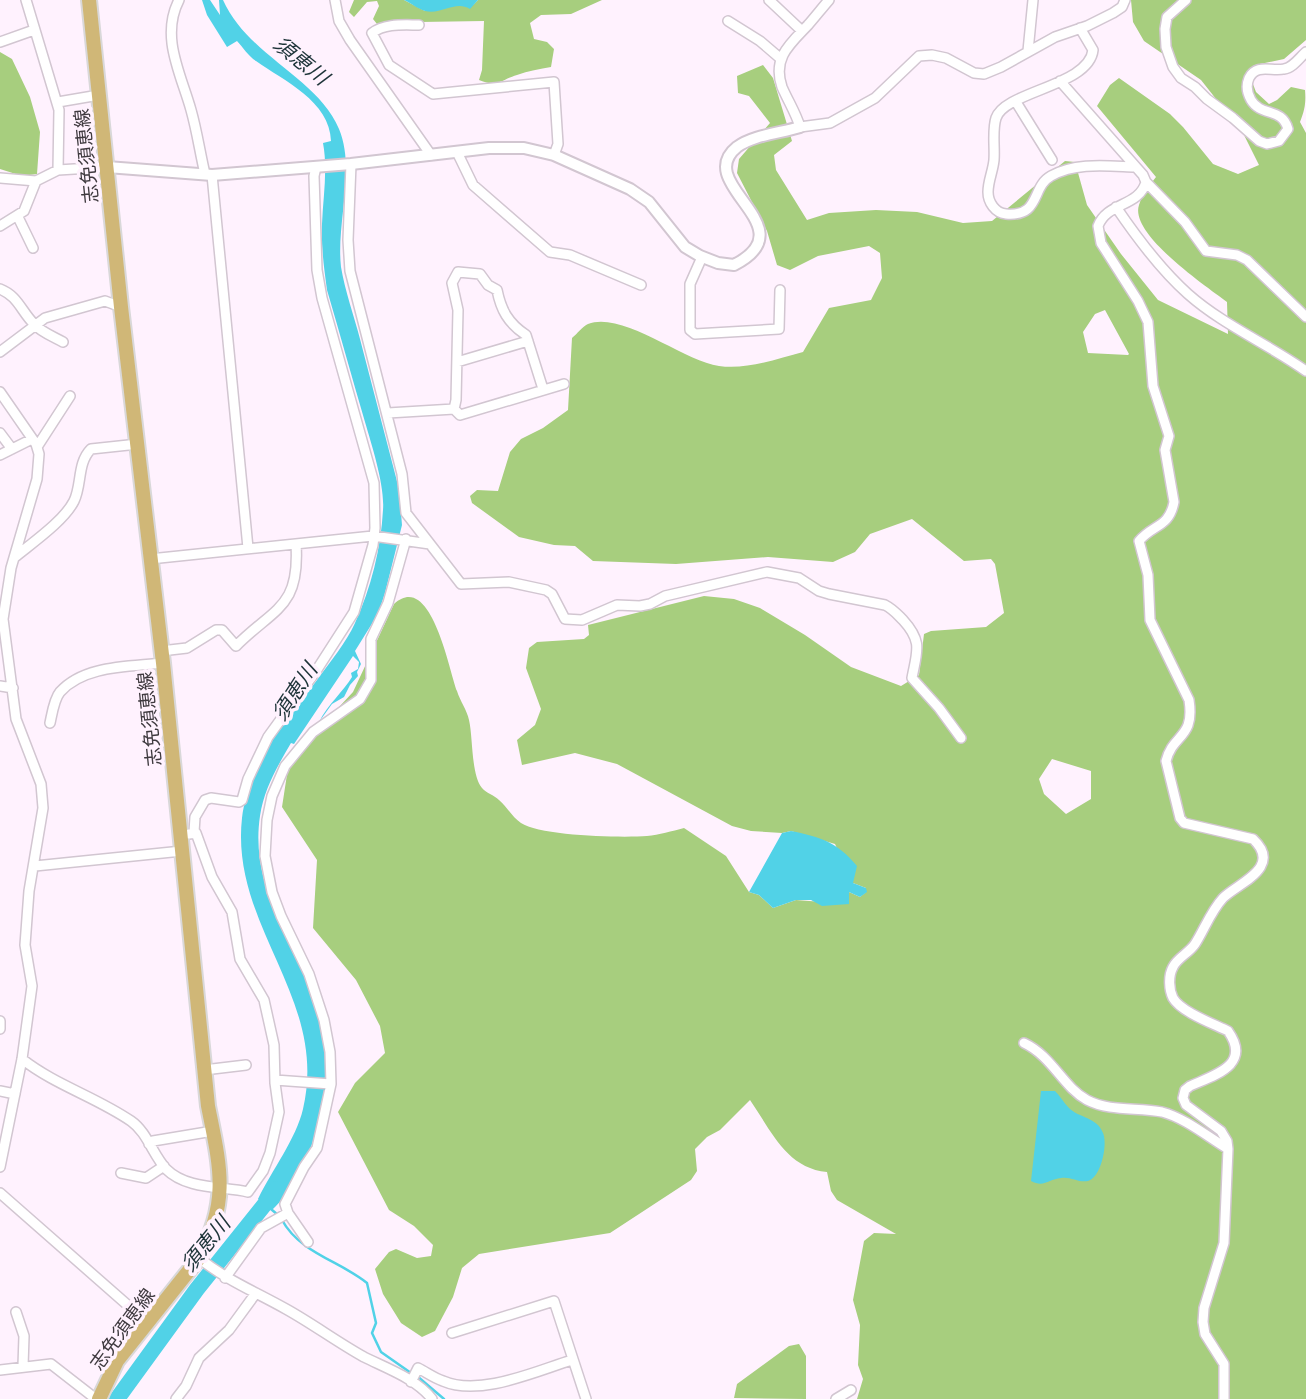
<svg xmlns="http://www.w3.org/2000/svg" width="1306" height="1399" viewBox="0 0 1306 1399" font-family="Poppins,'Noto Sans JP',sans-serif">
  <style>
    .forest { fill: #a7ce7e; fill-rule: evenodd }
    .water { fill: #51d2e7 }
    .lines { fill: none; stroke-linecap: round; stroke-linejoin: round }
    .stream { stroke: #51d2e7; stroke-width: 2.5 }
    .river { stroke: #51d2e7; stroke-width: 16 }
    .minor-casing { stroke: #d2c6d1; stroke-width: 12 }
    .tertiary-casing { stroke: #d2c6d1; stroke-width: 14 }
    .primary-casing { stroke: #d9d8d9; stroke-width: 18 }
    .minor { stroke: #fff; stroke-width: 9 }
    .tertiary { stroke: #fff; stroke-width: 10 }
    .primary { stroke: #d0b777; stroke-width: 14 }
    .labels { text-anchor: middle; stroke-width: 7; stroke-linejoin: round; paint-order: stroke }
    .street-label { font-size: 19px; fill: #3f3a3f; stroke: #fff2fe }
    .water-label { font-size: 21px; font-style: italic; fill: #1d3338; stroke: #fff2fe }
  </style>
  <rect width="100%" height="100%" fill="#fff2fe"/>
  <path class="forest" d="M354,0h50l21,11h11l20,-8 17,2 5,-5h124l-31,14 -30,1 -11,8 4,16 13,3 7,7 -3,18c-11,2 -23,4 -34,8 -17,5 -19,13 -38,5l3,-10 2,-49 -64,1 -14,-3 -29,5 -4,-5 6,-13 -2,-5 -10,1 -13,15 -5,-5z
    M1131,0h175v40l-22,19 -29,6 -7,6 8,21 13,12 8,-4 14,-13 14,3c1,12 0,20 -5,32l6,11v1266h-449l6,-20 -5,-14 2,-40 -7,-25 11,-59 10,-8 22,1 -59,-34 -6,-9 -4,-19c-41,-4 -56,-42 -77,-72l-30,30 -13,7 -12,12 2,22 -6,9 -81,53 -131,21 -17,14 -9,29 -18,34 -13,6 -21,-14 -18,-29 -8,-25 14,-17 7,-3 21,9 14,-2 2,-11 -19,-19 -25,-16 -51,-98 17,-29 30,-30 -5,-27 -24,-46 -43,-52 4,-68 -35,-53 6,-39 24,-32 41,-44 41,-88c37,-34 55,66 63,87 3,10 10,19 12,29 4,17 2,55 13,68 4,5 12,7 17,12 8,7 14,18 22,23 19,13 101,15 126,13 12,-1 25,-5 37,-8l42,28 23,36 10,3 14,13 23,-8 53,4v-12l11,5 6,-5v-4l-13,-5 -18,-39 -44,-13 -9,2 -31,-2 -19,-5 -115,-62 -42,-11 -53,12 -5,-25 18,-15 6,-16 -15,-41 3,-20 8,-6 47,-3 5,-4 -1,-10 116,-29 30,3 26,9 45,27 46,32 50,19 18,-11 5,-41 7,-3 55,-4 18,-14 -9,-49 -4,-5 -27,2 -52,-42 -42,15 -15,18 -22,10 -65,-5 -92,7 -83,-3 -18,-15 -21,-1 -35,-8 -47,-34 -2,-7 7,-6 21,1 12,-39 11,-13 22,-11 25,-18 4,-72c5,-4 11,-12 16,-14 35,-13 95,37 131,42 27,4 58,-7 84,-14l26,-44 42,-8 11,-22 -2,-25 -11,-7 -51,10 -28,14 -13,-5 -10,-34 -30,-58 2,-14 31,-36 -21,-27 -11,-3 -1,-17 26,-11 10,13 19,63 -18,14 2,15 31,50 22,-7 47,-3 41,2 46,11 29,-2 73,-60 10,1 12,43 34,49 37,46 70,34 -1,-32c-21,-16 -98,-68 -88,-97 3,-10 11,-20 17,-28l-59,-71 13,-21 9,-7 51,36 13,13 30,37 25,10 21,-9 -16,-32 -42,-53 -57,-39 -11,-19zM1105,310l24,44 -1,1 -40,-2 -5,-21 12,-18zM1052,759l39,12v28l-25,15 -22,-20 -5,-15z
    M0,52l12,7 18,38 10,35 -3,42 -15,2 -22,-7z
    M799,1344l7,12v43l-72,-1 3,-14 52,-38z"/>
  <path class="water" d="M202,0h8l10,15 -1,-15h4c25,56 95,78 116,129 17,41 -3,94 2,138 4,24 13,49 19,72 13,50 26,100 39,150l3,36 -17,68 -7,21 -23,37 6,13 -4,8 1,4 -8,9 -6,12 -12,7 -13,18c9,-18 24,-30 33,-45l-1,-4 7,-4 1,-7 -6,-6 -59,88 -3,-1c-14,24 -27,46 -31,73 -10,66 28,118 51,176 11,28 16,59 17,88 0,17 -8,37 -12,52 -8,27 -23,59 -44,78l-14,-11c14,-29 38,-60 45,-90 26,-111 -73,-182 -61,-291 3,-28 19,-59 33,-83 11,-20 29,-37 42,-55 13,-18 29,-37 38,-57 16,-35 26,-75 28,-113 2,-24 -11,-64 -18,-88 -13,-44 -25,-88 -38,-132 -3,-22 -6,-44 -5,-66 1,-27 6,-54 1,-81l8,-2c-1,-40 -47,-60 -75,-80 -8,-5 -13,-14 -19,-20l-10,6 -20,-32z
    M404,0h74l-8,9c-15,-9 -28,6 -45,2 -7,-2 -14,-8 -21,-11z
    M791,831c30,6 46,11 66,35l-4,17 13,5 1,4 -7,5 -11,-5v12l-27,2 -11,-6h-15l-23,8 -14,-13 -10,-3 33,-59z
    M1041,1091h14c5,5 9,12 14,17 10,10 28,9 34,25 5,11 -2,45 -15,48 -9,2 -18,-5 -27,-3 -12,1 -17,10 -30,3z"/>
  <g class="lines">
    <path class="stream" d="M265,1204l13,11
      M282,1220c18,33 58,41 85,63l9,40 -4,10 9,19 30,21
      M417,1376l27,23"/>
    <path class="river" d="M117,1399l80,-110 80,-100"/>
    <defs>
      <path id="minor" d="M26,0l33,110 -1,60
        M179,0c-19,37 2,74 12,110 6,21 9,43 14,64
        M335,0l4,21 11,19 81,115
        M769,0l33,31
        M829,0c-7,8 -14,17 -21,25 -18,19 -36,33 -26,62 6,14 14,26 18,40l30,-4 45,-25 44,-42 13,-1 14,3 28,15 10,1 17,-7 54,-30 32,-11 26,-13 9,-6 3,-7
        M1186,0l-19,17 -2,12 1,18 7,20 8,11 14,9 12,12 26,19 26,23 8,3 12,-3 9,-12c-6,-22 -27,-12 -37,-29 -4,-7 -5,-15 -2,-22 8,-15 23,-6 35,-9 9,-1 16,-12 22,-17
        M728,21l32,20 21,18
        M419,25c-15,0 -34,-2 -47,8l17,32 44,29 121,-12 4,62 -4,11
        M1080,28l13,22c-4,36 -88,41 -97,68 -4,12 -1,29 -2,42 -1,11 -6,21 -6,32 0,10 7,21 18,22 35,3 25,-27 45,-38 25,-14 56,-10 84,-9
        M0,42l34,-12
        M1028,51l5,-51
        M1060,81l83,94 3,7 39,40 21,29 31,4 10,5 59,57
        M58,102l41,-7
        M1016,102l36,58
        M457,152l16,33 77,67 20,3 71,30
        M351,164l-3,76 2,31 52,203 4,39 55,71 48,-2 37,8 6,4 13,25 17,1 35,-15 23,1 10,-2 15,-8 102,-24 32,6 20,13 10,3 56,11c8,4 12,9 18,15 20,22 14,31 9,58l27,30 22,30
        M212,175l36,373
        M0,178l36,3
        M1146,182c-7,25 -39,20 -48,44l3,17 37,58 10,21 5,64 16,50 -4,14 9,52c-5,26 -21,22 -35,39l9,34 2,45 39,80c6,39 -16,33 -23,61l14,57 4,5 69,16c31,29 -17,45 -30,59 -12,13 -19,32 -28,46 -6,9 -18,14 -22,23 -5,9 -4,23 0,31 8,14 41,26 55,33 24,34 -13,44 -38,55l-5,4 -2,8 3,7 35,26 6,10 1,8 -4,94 -20,65 -1,14 2,12 19,30v35
        M1116,207c21,31 44,62 72,87 35,31 80,50 118,77
        M18,217l15,31
        M0,226l24,-15 12,-30 22,-11 49,-3
        M702,257l-12,27v46l5,4 84,-5 1,-39
        M0,289c18,7 21,22 34,35 7,8 20,13 29,18
        M0,352l45,-34 60,-17 16,6
        M457,362l71,-21
        M0,392l36,52 3,10 -2,25 -26,89 -8,51 13,100 25,65 2,24 -14,83 -4,54 7,41 -10,73 -22,108
        M454,409l6,6 104,-31
        M388,413l66,-4 2,-9 2,-90 -6,-27 6,-11 22,2 8,11 9,5c4,20 11,33 29,45l17,54
        M0,433l12,16
        M37,447l33,-51
        M0,455l32,-16
        M15,557c17,-14 49,-36 59,-56 8,-16 3,-38 17,-52l47,-5
        M150,559l223,-23 57,8
        M161,651l26,-3 29,-18h6l14,16c39,-39 64,-38 60,-102
        M0,686l13,2
        M50,723c2,-9 4,-24 10,-31 24,-27 69,-25 103,-29
        M194,832l1,-15 10,-17 6,-2 28,4 3,-2 6,-21 20,-42 50,-69 36,-56 19,-67 2,-17 -1,-45 -52,-185 -5,-28 -3,-94 2,-9
        M35,866l147,-15
        M0,1021v8
        M1024,1043c28,13 39,44 63,57 23,12 51,7 75,12 23,6 46,25 66,37
        M22,1059c33,26 74,38 109,62 16,11 22,34 35,48 21,21 57,17 82,23l15,-21 7,-18 9,-41 -4,-29 -1,-38 -10,-45 -24,-41 -8,-47 -20,-35 -16,-44 -7,1
        M204,1070l42,-5
        M275,1080l56,4
        M0,1091l15,3
        M149,1144l4,-3 60,-10
        M121,1173l25,5 18,-12
        M0,1193l148,130
        M308,1242l-20,-29 -3,-9 19,-37 13,-19 14,-64 -1,-32 -6,-32 -15,-46 -28,-58 -9,-24 -7,-36 2,-36 5,-24 13,-30 28,-34 47,-33 11,-19v-41l17,-36 18,-64
        M199,1258c27,22 57,34 87,51 27,15 51,33 78,48 22,11 53,22 68,42
        M225,1278l36,-50 27,-15
        M16,1312l8,24 -1,30
        M452,1333l102,-32 32,98
        M0,1370l51,-6 45,35
        M411,1382l7,-14c8,4 16,10 25,13 37,16 93,-10 129,-21
        M176,1399l10,-13 13,-28 30,-28 27,-37
        M836,1399l15,-9"/>
      <path id="tertiary" d="M107,167l105,8 139,-11 138,-16h35l30,7 76,34 19,13 36,45 15,9 18,7 16,2c75,-38 -43,-81 3,-118 16,-12 44,-14 63,-20"/>
      <path id="primary" d="M89,0l32,307 42,356 45,443c12,60 22,95 -9,152l-82,103 -18,38"/>
    </defs>
    <use href="#minor" class="minor-casing"/>
    <use href="#tertiary" class="tertiary-casing"/>
    <use href="#primary" class="primary-casing"/>
    <use href="#minor" class="minor"/>
    <use href="#tertiary" class="tertiary"/>
    <use href="#primary" class="primary"/>
  </g>
  <g class="labels">
    <g class="street-label">
      <text transform="translate(86 156) rotate(-96)" y="7">志免須恵線</text>
      <text transform="translate(149 719) rotate(-96)" y="7">志免須恵線</text>
      <text transform="translate(122 1329) rotate(-54)" y="7">志免須恵線</text>
    </g>
    <g class="water-label">
      <text transform="translate(301 61) rotate(39)" y="7">須恵川</text>
      <text transform="translate(295 692) rotate(-57)" y="7">須恵川</text>
      <text transform="translate(206 1244) rotate(-51)" y="7">須恵川</text>
    </g>
  </g>
</svg>
